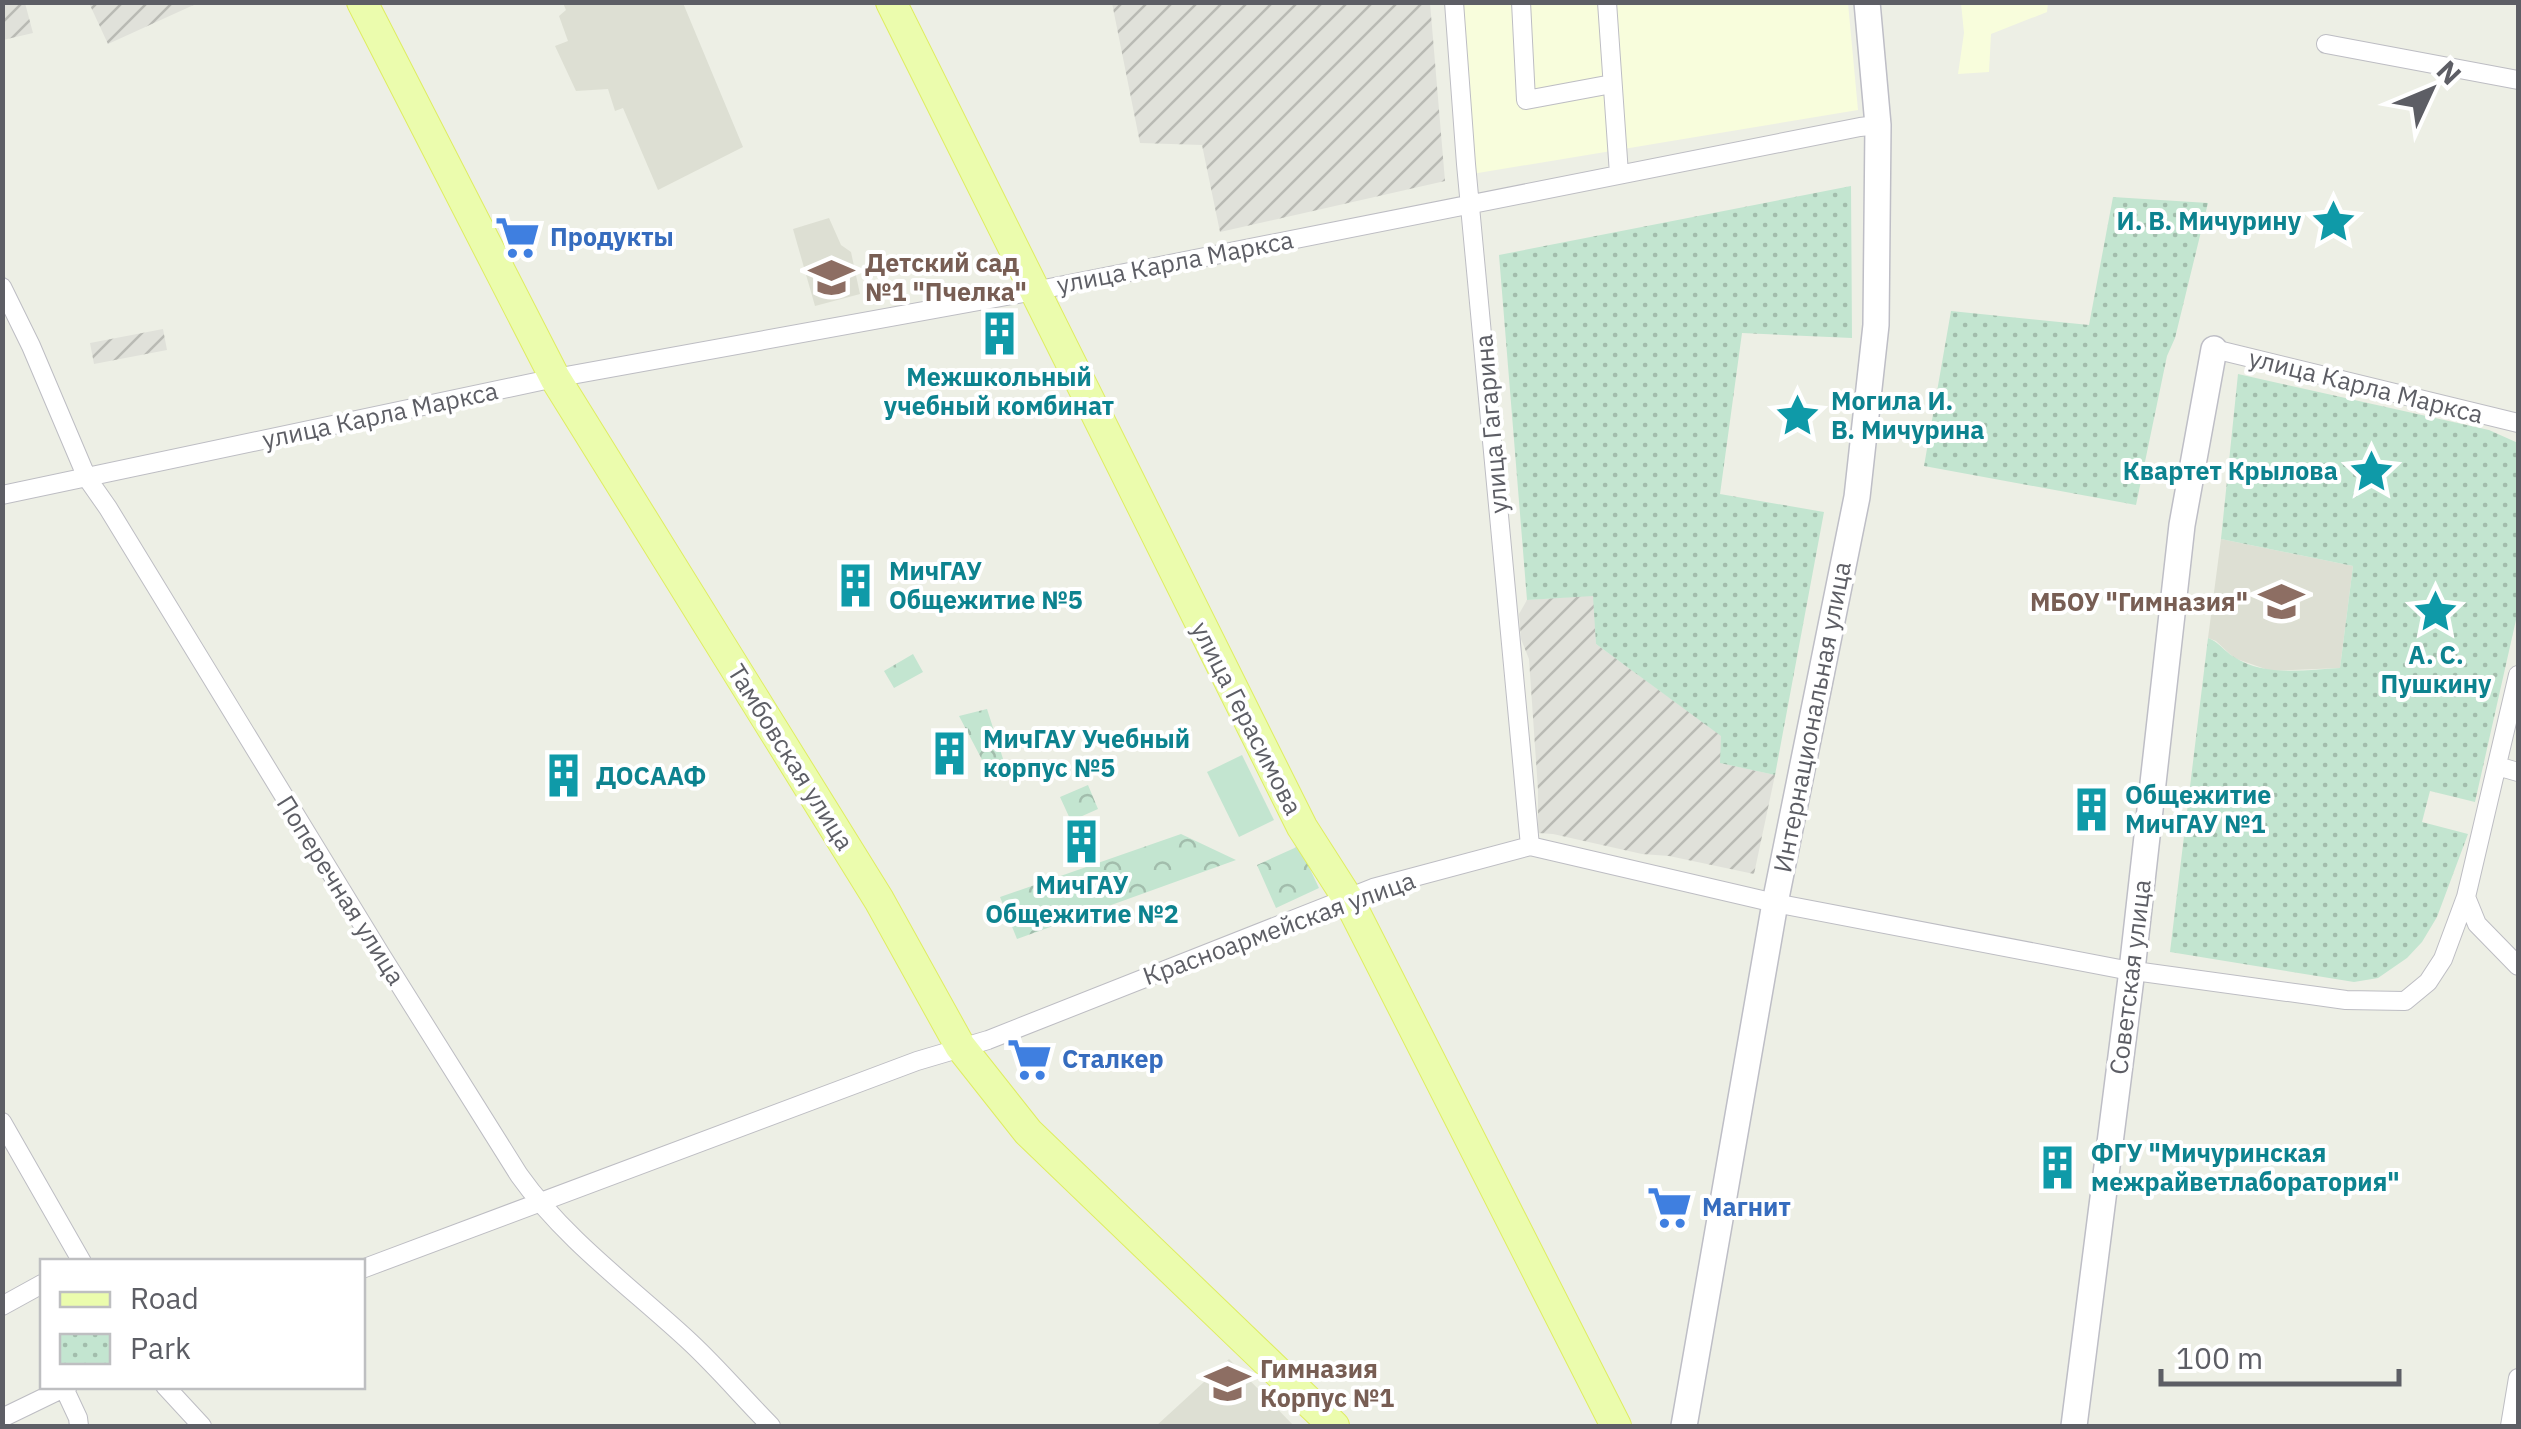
<svg xmlns="http://www.w3.org/2000/svg" width="2521" height="1429" viewBox="0 0 2521 1429" font-family="'IBM Plex Sans',sans-serif">
  <style>
    .commercial { fill: #f8fddc }
    .industrial { fill: url(#industrial-furrows) }
    .education { fill: #dddfd3 }
    .green { fill: #c3e5d0 }
    .forest { fill: url(#forest-crowns) }
    .park { fill: url(#park-dots) }
    .lines { fill: none; stroke-linecap: round; stroke-linejoin: round }
    .street-casing { stroke: #bdbdc3; stroke-width: 20 }
    .secondary-casing { stroke: #bebec6; stroke-width: 28 }
    .primary-casing { stroke: #dfed61; stroke-width: 32 }
    .street { stroke: #fff; stroke-width: 18 }
    .secondary { stroke: #fff; stroke-width: 25 }
    .primary { stroke: #ebfcad; stroke-width: 30 }
    .labels { text-anchor: middle; stroke-width: 8; stroke-linejoin: round; paint-order: stroke }
    .culture-label { font-size: 25px; font-weight: bold; fill: #0d838f; stroke: #fff; text-anchor: start }
    .shop-label { font-size: 25px; font-weight: bold; fill: #366cbe; stroke: #fff; text-anchor: start }
    .street-label { font-size: 25px; fill: #5d5e65; stroke: #fff }
    .education-label { font-size: 25px; font-weight: bold; fill: #785e54; stroke: #fff; text-anchor: start }
  </style>
  <defs>
    <pattern id="industrial-furrows" width="10" height="10" patternUnits="userSpaceOnUse" patternTransform="scale(2.5)"><rect width="10" height="10" fill="#e0e1da"/><path d="M-1 1l2-2M0 10L10 0M9 11l2-2" fill="none" stroke="#b9bab4"/></pattern>
    <pattern id="forest-crowns" width="20" height="18" patternUnits="userSpaceOnUse" patternTransform="scale(2.5)"><rect width="20" height="18" fill="#c3e5d0"/><path d="M2 6a3 3 0 1 1 6 0M12 15a3 3 0 1 1 6 0" fill="none" stroke="#a2bdac"/></pattern>
    <pattern id="park-dots" width="8" height="8" patternUnits="userSpaceOnUse" patternTransform="scale(2.5)"><rect width="8" height="8" fill="#c3e5d0"/><path d="M2 2h.1M6 6h.1" fill="none" stroke="#a2bdac" stroke-width="1.8" stroke-linecap="round"/></pattern>
  </defs>
  <rect width="100%" height="100%" fill="#edefe5"/>
  <path class="commercial" d="M1460,3h388l10,107 -386,64z
    M1961,3v-1l87,1 -1,9 -56,22 -2,38 -31,2 6,-41z"/>
  <path class="industrial" d="M3,2l22,1 8,30 -30,7z
    M89,3h109l-90,41z
    M1112,3h318l15,178 -225,51 -18,-87 -62,-2z
    M163,329l4,21 -73,14 -4,-21z
    M1594,595l2,49 126,92 -1,27 54,12 -21,99 -85,-18 -27,-2 -89,-20 -15,-1v-43l-9,-131 -8,-20 -2,-25 8,-14z"/>
  <path class="education" d="M563,3h120l60,144 -85,43 -35,-82 -8,3 -7,-22 -32,2 -21,-45 13,-5 -9,-25 7,-6z
    M829,218l12,27 10,7 9,42 -45,12 -22,-77z
    M2221,539l132,27 -13,102 -69,3 -37,-13 -18,-17 -8,-3z
    M1229,1359l65,67h-138z"/>
  <path class="green" d="M1242,755l32,65 -35,17 -32,-65z"/>
  <path class="forest" d="M913,654l10,18 -29,16 -10,-17z
    M987,709l18,56 -17,6 -29,-55z
    M1088,785l10,24 -27,12 -11,-24z
    M1181,834l55,26 -219,79 -17,-42z
    M1299,846l20,42 -43,20 -19,-43z"/>
  <path class="park" d="M1851,186l1,152 -110,-5 -22,161 104,18 -49,263 -55,-12 1,-27 -125,-92 -3,-48 -66,4 -28,-345z
    M2113,197l95,6 -33,135 -8,18 -31,149 -212,-39 27,-155 138,14z
    M2238,374l251,56 29,13v168l-43,191 -45,-11 -8,31 46,12 -31,83 -15,25 -15,16 -29,20 -24,4 -184,-30 38,-314c11,4 16,13 26,19 31,20 71,13 106,11l13,-102 -132,-27z"/>
  <g class="lines">
    <defs>
      <path id="street" d="M1454,2l12,162 64,682
        M1521,2l5,98 86,-16
        M1607,2l12,172
        M2326,44l192,36
        M2,287l29,59 56,132 21,30 273,447 138,220c46,65 113,113 171,167 29,27 54,57 81,84
        M2214,349l304,74
        M2,495l553,-117 479,-87 826,-164 18,-2
        M2497,766l21,6
        M2466,897l11,27 41,42
        M2,1122l80,140
        M362,1269l555,-208 71,-21 385,-152 157,-42 245,57 345,66 226,31 59,1 23,-19 15,-23 23,-62 52,-222
        M2,1306l40,-22
        M165,1386l37,40
        M64,1388l14,30 1,8
        M2,1418l66,-32
        M2510,1426l8,-48"/>
      <path id="secondary" d="M1684,1426l91,-523 82,-406 19,-172 2,-200 -11,-123
        M2074,1426l58,-456 50,-445 32,-176"/>
      <path id="primary" d="M362,2l193,376 324,522 81,146 68,86 306,294
        M891,2l411,825 46,72 268,527"/>
    </defs>
    <use href="#street" class="street-casing"/>
    <use href="#secondary" class="secondary-casing"/>
    <use href="#primary" class="primary-casing"/>
    <use href="#street" class="street"/>
    <use href="#secondary" class="secondary"/>
    <use href="#primary" class="primary"/>
  </g>
  <defs>
    <symbol id="sight-bare" viewBox="-9 -9 18 18"><path d="M0-6L1.8-2.2L6-1.7L2.9 1.2L3.7 5.4L0 3.3L-3.7 5.4L-2.9 1.2L-6-1.7L-1.8-2.2Z" fill="#0f9aa8" stroke="#fff" stroke-width="2.5" paint-order="stroke"/></symbol>
    <symbol id="supermarket-bare" viewBox="-9 -9 18 18"><path d="M-6-5.5h2.5l.6 2H6L4.5 2H-2.5L-4.4-4H-6ZM-1.5 3.2a1.3 1.3 0 1 0 .1 0ZM3 3.2a1.3 1.3 0 1 0 .1 0Z" fill="#3f7fe0" stroke="#fff" stroke-width="2.5" paint-order="stroke"/></symbol>
    <symbol id="school-bare" viewBox="-9 -9 18 18"><path d="M0-5L7-2L0 1L-7-2ZM-4 1L0 2.5L4 1V4Q0 6-4 4Z" fill="#8d6e63" stroke="#fff" stroke-width="2.5" paint-order="stroke"/></symbol>
    <symbol id="building-bare" viewBox="-9 -9 18 18"><path d="M-4-6H4V6H1V3H-1V6H-4ZM-2.5-4.3h1.7v1.8h-1.7ZM.8-4.3h1.7v1.8H.8ZM-2.5-1h1.7V.8h-1.7ZM.8-1h1.7V.8H.8Z" fill="#0f9aa8" stroke="#fff" stroke-width="2.5" paint-order="stroke"/></symbol>
  </defs>
  <g fill-rule="evenodd">
    <use href="#sight-bare" x="2302" y="190" width="63" height="63"/>
    <use href="#supermarket-bare" x="486" y="206" width="63" height="63"/>
    <use href="#school-bare" x="800" y="246" width="63" height="63"/>
    <use href="#building-bare" x="968" y="302" width="63" height="63"/>
    <use href="#sight-bare" x="1766" y="384" width="63" height="63"/>
    <use href="#sight-bare" x="2340" y="440" width="63" height="63"/>
    <use href="#building-bare" x="824" y="554" width="63" height="63"/>
    <use href="#school-bare" x="2250" y="570" width="63" height="63"/>
    <use href="#sight-bare" x="2404" y="580" width="63" height="63"/>
    <use href="#building-bare" x="918" y="722" width="63" height="63"/>
    <use href="#building-bare" x="532" y="744" width="63" height="63"/>
    <use href="#building-bare" x="2060" y="778" width="63" height="63"/>
    <use href="#building-bare" x="1050" y="810" width="63" height="63"/>
    <use href="#supermarket-bare" x="998" y="1028" width="63" height="63"/>
    <use href="#building-bare" x="2026" y="1136" width="63" height="63"/>
    <use href="#supermarket-bare" x="1638" y="1176" width="63" height="63"/>
    <use href="#school-bare" x="1196" y="1352" width="63" height="63"/>
  </g>
  <g class="labels">
    <g class="culture-label">
      <text x="2301" y="230" text-anchor="end">И. В. Мичурину</text>
      <text x="999" y="386" text-anchor="middle">Межшкольный<tspan x="999" dy="29">учебный комбинат</tspan></text>
      <text x="1831" y="410">Могила И.<tspan x="1831" dy="29">В. Мичурина</tspan></text>
      <text x="2338" y="480" text-anchor="end">Квартет Крылова</text>
      <text x="889" y="580">МичГАУ<tspan x="889" dy="29">Общежитие №5</tspan></text>
      <text x="2436" y="664" text-anchor="middle">А. С.<tspan x="2436" dy="29">Пушкину</tspan></text>
      <text x="983" y="748">МичГАУ Учебный<tspan x="983" dy="29">корпус №5</tspan></text>
      <text x="596" y="785">ДОСААФ</text>
      <text x="2125" y="804">Общежитие<tspan x="2125" dy="29">МичГАУ №1</tspan></text>
      <text x="1082" y="894" text-anchor="middle">МичГАУ<tspan x="1082" dy="29">Общежитие №2</tspan></text>
      <text x="2091" y="1162">ФГУ "Мичуринская<tspan x="2091" dy="29">межрайветлаборатория"</tspan></text>
    </g>
    <g class="shop-label">
      <text x="550" y="246">Продукты</text>
      <text x="1062" y="1068">Сталкер</text>
      <text x="1702" y="1216">Магнит</text>
    </g>
    <g class="street-label">
      <text transform="translate(1175 262) rotate(-11)" y="9">улица Карла Маркса</text>
      <text transform="translate(2366 386) rotate(14)" y="9">улица Карла Маркса</text>
      <text transform="translate(380 415) rotate(-12)" y="9">улица Карла Маркса</text>
      <text transform="translate(1491 424) rotate(-95)" y="9">улица Гагарина</text>
      <text transform="translate(1812 717) rotate(-79)" y="9">Интернациональная улица</text>
      <text transform="translate(1247 718) rotate(63)" y="9">улица Герасимова</text>
      <text transform="translate(791 757) rotate(58)" y="9">Тамбовская улица</text>
      <text transform="translate(341 890) rotate(58)" y="9">Поперечная улица</text>
      <text transform="translate(1279 928) rotate(-20)" y="9">Красноармейская улица</text>
      <text transform="translate(2130 977) rotate(-83)" y="9">Советская улица</text>
    </g>
    <g class="education-label">
      <text x="865" y="272">Детский сад<tspan x="865" dy="29">№1 "Пчелка"</tspan></text>
      <text x="2248" y="611" text-anchor="end">МБОУ "Гимназия"</text>
      <text x="1260" y="1378">Гимназия<tspan x="1260" dy="29">Корпус №1</tspan></text>
    </g>
  </g>
  <rect width="2521" height="1429" fill="none" stroke="#5d5e65" stroke-width="10"/>
  <rect x="40" y="1259" width="325" height="130" fill="#ffffff" stroke="#bebfc1" stroke-width="2.5"/>
  <rect x="60" y="1292" width="50" height="15" fill="#ebfcad" stroke="#bebfc1" stroke-width="2.5"/>
  <text x="130" y="1309" font-size="30" fill="#5d5e65">Road</text>
  <rect x="60" y="1334" width="50" height="30" fill="url(#park-dots)" stroke="#bebfc1" stroke-width="2.5"/>
  <text x="130" y="1359" font-size="30" fill="#5d5e65">Park</text>
  <g transform="translate(2431 90) rotate(46)" stroke="#ffffff" stroke-width="8" paint-order="stroke">
  <path d="M0-8L18 38L0 25L-18 38Z" fill="#5d5e65"/>
  <text y="-15" font-size="28" font-weight="bold" text-anchor="middle" fill="#5d5e65">N</text>
  </g>
  <path d="M2161 1369v15h238v-15" fill="none" stroke="#5d5e65" stroke-width="5"/>
  <text x="2176" y="1369" font-size="30" fill="#5d5e65" stroke="#ffffff" stroke-width="8" paint-order="stroke">100 m</text>
</svg>
